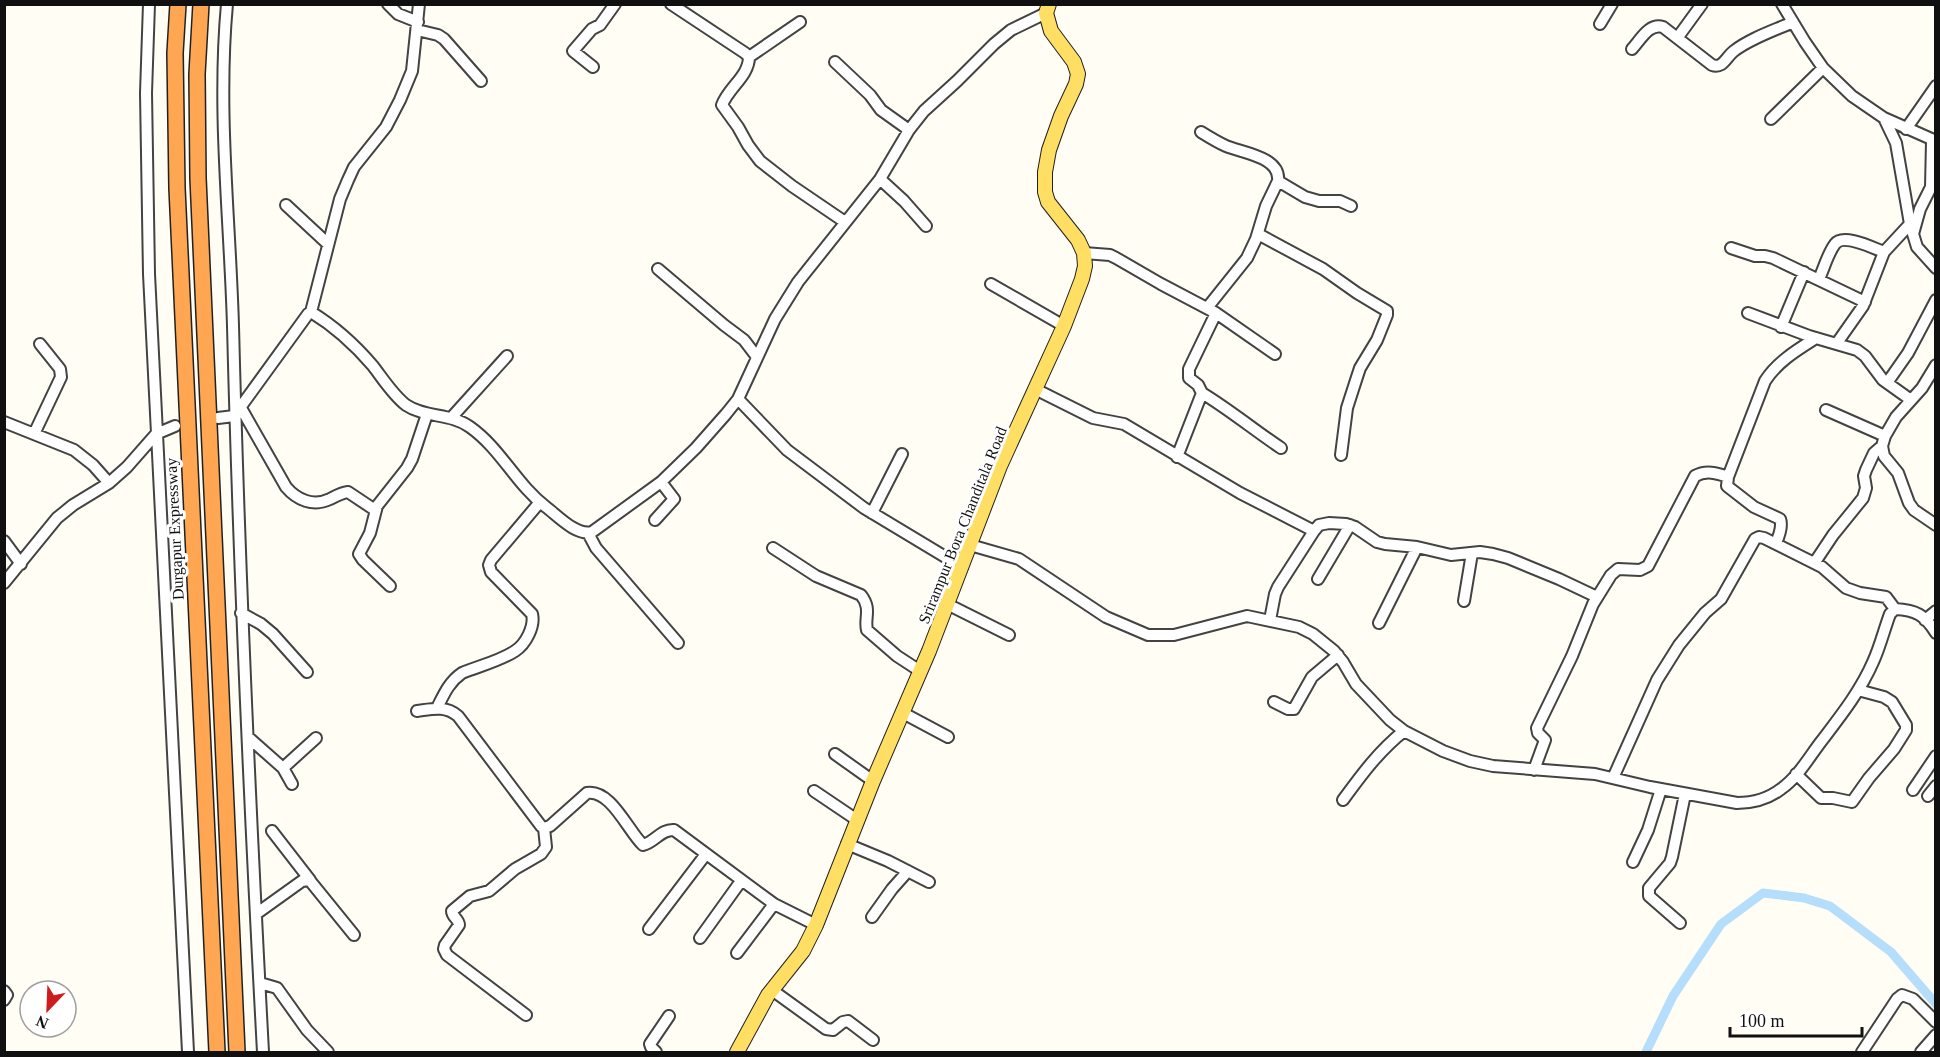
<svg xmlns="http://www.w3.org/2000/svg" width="1940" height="1057" viewBox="0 0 1940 1057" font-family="Georgia,serif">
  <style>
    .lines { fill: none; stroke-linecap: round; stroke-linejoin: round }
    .canal { stroke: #b4defb; stroke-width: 9 }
    .minor-casing { stroke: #434343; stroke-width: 14 }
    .major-casing { stroke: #212121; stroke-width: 16 }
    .highway-casing { stroke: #212121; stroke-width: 18 }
    .minor { stroke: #fff; stroke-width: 10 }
    .major { stroke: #ffde64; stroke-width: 14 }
    .highway { stroke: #ffa652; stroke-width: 15 }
    .labels { text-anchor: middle; stroke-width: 6; stroke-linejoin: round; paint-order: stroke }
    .street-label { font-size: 16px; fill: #101010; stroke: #fff }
  </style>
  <rect width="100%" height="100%" fill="#fffdf4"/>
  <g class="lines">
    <path class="canal" d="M1646,1052l27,-56 48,-72 42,-31 41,5 26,8 61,46 45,52"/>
    <defs>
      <path id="minor" d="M149,4l-3,89 3,181 39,778
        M227,4c-10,108 3,215 6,322 6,242 17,484 30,726
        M388,4l10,10 20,8
        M671,4l74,49 4,4c0,19 -21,31 -27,48l16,22 10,18 12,16 32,25 53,36
        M1782,4l23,38 18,26 29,28 32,22 52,23
        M1600,24l12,-20
        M417,30l21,5 6,4 37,42
        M1678,37l24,-33
        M1632,49c9,-10 17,-26 31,-22l49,38c11,4 14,-8 22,-14 17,-13 39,-20 59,-29
        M749,57l51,-35
        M835,62l35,33 11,15 28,20
        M593,67l-20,-16 19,-22 8,-4 15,-21
        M1884,118l12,25 14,81 7,23 19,21
        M1771,119l52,-51
        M1906,129l30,-43
        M1201,132c8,5 16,10 25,14 17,7 55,11 52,35l-12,25 -10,33 -9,19 -40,50
        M880,179l24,22 22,25
        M1278,181l27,16 14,4h21l11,5
        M286,205l42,39
        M1258,234l65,35 34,24 30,18v4l-10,25 -17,28 -3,9 -10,31 -6,47
        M1913,234l7,-25 11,-22 1,-46
        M1731,248l24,8h10l8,2 92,44
        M1084,253l26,2 6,3 45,26 55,29 59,41
        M658,269l66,56 20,15 13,17
        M1819,279c5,-11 9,-26 16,-35 8,-11 38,4 49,8
        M991,284l73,42
        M311,312c23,14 45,34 62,54 10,13 20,29 33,39 19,13 45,8 64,22 31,22 46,57 76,80 12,9 30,29 46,25l69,-50 35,-34 30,-34 12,-15 37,-80 23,-37 82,-103 29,-49 15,-19 33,-30 37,-37 17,-14 35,-17
        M1748,313l61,23 48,14 8,6 18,24 28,20
        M1781,327l23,-55
        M1837,343l26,-37 21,-54 26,-28
        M1936,365l-14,23 -26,29 -11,19 -3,10 2,10 14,17 11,30 5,7 22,15
        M1887,383l21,-30 28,-53
        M1035,389l58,29 31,6 116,69 74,38
        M1202,393c28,17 52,37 79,55
        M738,399l49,51 77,58 98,59
        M241,408l45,79c11,13 27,20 44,12 6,-3 11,-6 18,-7l27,18
        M1826,410l59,26
        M218,418l16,-2 74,-102 3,-2 29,-113 8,-19 6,-13 32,-40 14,-27 12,-29 7,-67
        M451,418l56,-62
        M4,422l70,28 19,15 16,18
        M34,434l27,-57 -1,-8 -20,-25
        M1177,457l25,-64 -4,-8 -9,-7v-9l27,-56
        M872,513l30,-59
        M655,520l19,-21 -13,-17
        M588,533l8,15 82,95
        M4,541l17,23
        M1776,543c3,-7 7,-17 4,-24l-26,-12 -27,-21 1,-9 37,-96c12,-19 32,-31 51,-43
        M970,545l49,14 87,58 42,18h26l73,-19 52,11 14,7 21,17 9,11 13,22 34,36 14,11 39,20 27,10 23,5 102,8 55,13 87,16c16,0 31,-4 44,-14 16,-11 27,-30 39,-46 19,-25 40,-51 53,-81 7,-15 11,-32 17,-48l5,-5c21,1 30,6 41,24
        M773,548l43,28 45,19c11,14 3,23 6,35l30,26 23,15
        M1815,562l18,-27 30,-37 3,-10 -2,-12 2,-6 8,-17 8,-7
        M1318,579l32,-54
        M4,583l53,-65 16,-13 36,-22 18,-16 29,-33 19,-8
        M390,586l-27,-26 -4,-6 11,-21 7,-27 30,-38 5,-9 15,-45
        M1464,601l8,-48
        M947,604l62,31
        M241,613l20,11 12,10 34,38
        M1270,620l5,-26 3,-7 36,-56 5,-6 10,-2 17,1 9,3 22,15 8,2 32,3 34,8 29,-3 13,2 15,4 51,21 38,18
        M1925,620l11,-9
        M1379,623l38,-76
        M1274,702l14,7h6l18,-32 26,-22
        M437,708c7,-14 12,-26 25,-35 17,-7 38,-12 53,-22 11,-7 20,-25 17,-37l-41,-42 -2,-7 2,-5 49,-58
        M417,711c15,-2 28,-6 41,5l83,110 3,2 6,-2 37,-33c24,-4 41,38 56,52 12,-3 18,-16 31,-15l100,74 42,21
        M903,713l45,24
        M248,737l35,31 9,16
        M835,754l38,27
        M283,768l33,-30
        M1534,770l11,-30 -7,-7 -1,-5 35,-72 21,-52 18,-29 7,-6 22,1 8,-4 47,-90c11,-6 22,-3 33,1
        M1796,774l25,24h12l19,4 17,-24 25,-29 12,-19v-5l-14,-23 -8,-5 -26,-7
        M1613,778l44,-98 22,-35 26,-32 16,-14 34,-60 4,-2 5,1 58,29 24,21 14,5 26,4 9,12
        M1913,790l23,-34
        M814,791l43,29
        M1928,796l8,-10
        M1343,800c19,-26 36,-49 61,-69
        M272,831l38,49
        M847,844l41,17 41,21
        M1633,862l15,-32 13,-41
        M256,914l46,-33 6,-1 3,2 43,53
        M872,917l20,-28 16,-18
        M1680,923l-31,-27v-8l21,-25 2,-6 13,-63
        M649,929l57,-75
        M700,938l41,-57
        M737,953l37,-49
        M260,983l17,5 30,42 21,22
        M772,990l54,39 7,1 10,-8 5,-1 25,19
        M4,991l3,4 -3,5
        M526,1015l-79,-60 -3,-6 1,-4 14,-20c0,-6 -7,-8 -7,-14l18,-15 19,-5 26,-22 26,-15 5,-7 -2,-19
        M656,1052l-5,-5 -1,-3 19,-28
        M1862,1052l35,-53 5,-4 11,4 23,23
        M1921,1052l15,-17"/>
      <path id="major" d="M737,1052l31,-57 35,-44 13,-26 57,-144 56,-130 71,-185 64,-140 18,-47 3,-13 -1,-13 -6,-13 -30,-38 -3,-10v-20l4,-22 12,-34 15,-32 2,-10 -4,-12 -23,-31 -5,-18 3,-9"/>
      <path id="highway" d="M178,4l-3,49 2,135 40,864
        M201,4l-4,70 1,104 39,874"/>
    </defs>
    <use href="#minor" class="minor-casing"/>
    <use href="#major" class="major-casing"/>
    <use href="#highway" class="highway-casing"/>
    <use href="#minor" class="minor"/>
    <use href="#major" class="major"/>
    <use href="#highway" class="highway"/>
  </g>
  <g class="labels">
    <g class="street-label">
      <text transform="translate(962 525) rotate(-68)" y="6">Srirampur Bora Chanditala Road</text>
      <text transform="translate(174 529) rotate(-93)" y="6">Durgapur Expressway</text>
    </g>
  </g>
  <rect width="1940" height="1057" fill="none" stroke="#101010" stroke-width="12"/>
  <g transform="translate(48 1009) rotate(203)"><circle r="28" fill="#ffffff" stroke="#9f9f9f" stroke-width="1.5"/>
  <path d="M0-4.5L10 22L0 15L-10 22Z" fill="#cd1c1f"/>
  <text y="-9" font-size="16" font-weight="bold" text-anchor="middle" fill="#101010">N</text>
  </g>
  <path d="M1730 1027v9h132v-9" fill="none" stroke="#101010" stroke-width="3"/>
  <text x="1739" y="1027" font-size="18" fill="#101010" stroke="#ffffff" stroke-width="4.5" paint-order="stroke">100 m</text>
</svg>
